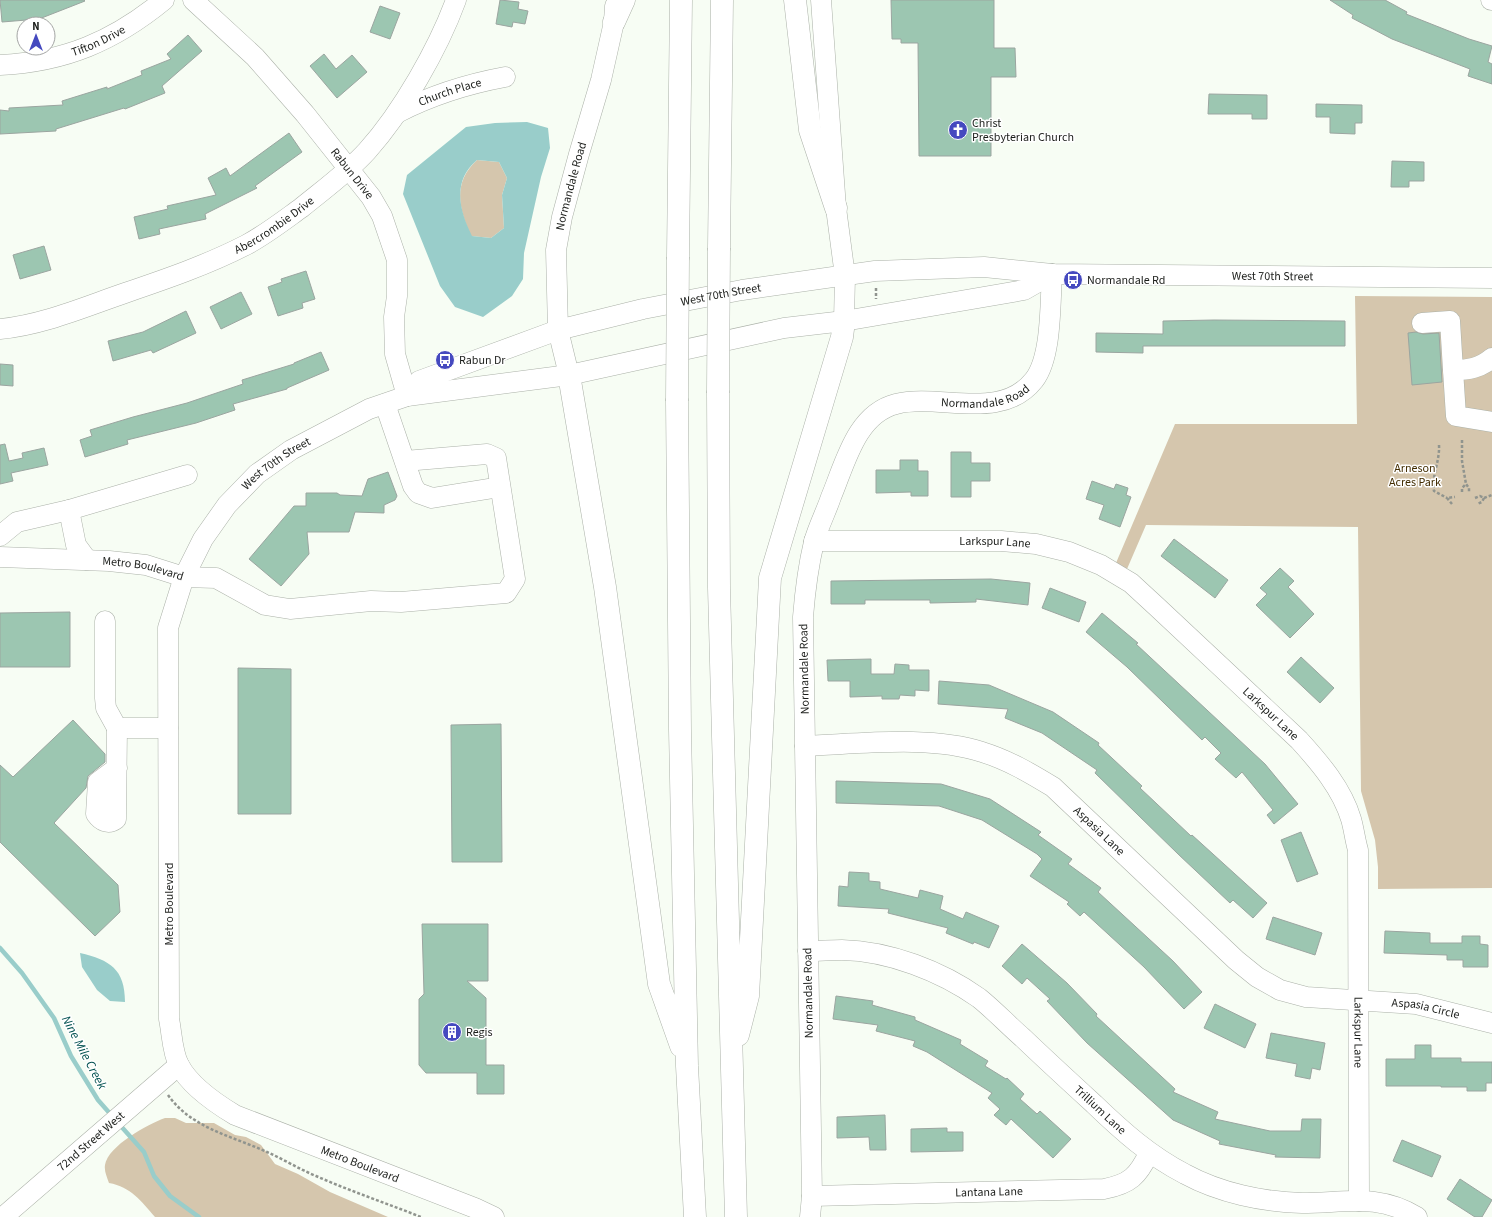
<svg xmlns="http://www.w3.org/2000/svg" width="1492" height="1217" viewBox="0 0 1492 1217" font-family="'Source Sans 3',sans-serif">
  <style>
    .green { fill: #d5c6ad }
    .water { fill: #99cdca; fill-rule: evenodd }
    .lines { fill: none; stroke-linecap: round; stroke-linejoin: round }
    .stream { stroke: #99cdca; stroke-width: 4.5 }
    .building { fill: #9cc6b1; stroke: #9ba5a0 }
    .minor-casing { stroke: #abb1a8; stroke-width: 21 }
    .highway-casing { stroke: #abb1a8; stroke-width: 23 }
    .path { stroke: #90948e; stroke-width: 2.5; stroke-dasharray: 3 2; stroke-linecap: butt }
    .minor { stroke: #fff; stroke-width: 20 }
    .highway { stroke: #fff; stroke-width: 22 }
    .highway-bridge-casing { stroke: #abb1a8; stroke-width: 23; stroke-linecap: butt }
    .highway-bridge { stroke: #fff; stroke-width: 22 }
    .labels { text-anchor: middle; stroke-width: 3; stroke-linejoin: round; paint-order: stroke }
    .street-label { font-size: 12px; fill: #1c1e1b; stroke: #fff }
    .poi-label { font-size: 12px; fill: #1c1e1b; stroke: #fff; text-anchor: start }
    .park-label { font-size: 12px; fill: #422c00; stroke: #fff }
    .water-label { font-size: 13px; font-style: italic; fill: #00514f; stroke: #fff }
  </style>
  <rect width="100%" height="100%" fill="#f7fdf4"/>
  <path class="green" d="M477,160l22,2 8,16 -5,17 2,33 -13,10 -20,-2c-12,-27 -19,-53 6,-76z
    M1355,296l137,1v591l-114,1v-22l-3,-27 -14,-49 -3,-264 -212,-2 -19,44 -11,-6 59,-139h182z
    M165,1118h10l11,5h28l21,12 11,2 15,8 14,19 23,10 32,18 58,25h-233c-14,-16 -24,-30 -46,-34 -2,-6 -5,-12 -4,-18 3,-19 43,-41 60,-47z"/>
  <path class="water" d="M527,122l21,6 2,20 -9,29 -17,76 -1,26 -11,17 -29,21 -28,-10 -15,-21 -37,-92 4,-19 59,-48 29,-4zM477,160l22,2 8,16 -5,17 2,33 -13,10 -19,-2c-13,-26 -20,-55 5,-76z
    M80,953c30,7 45,16 45,49l-15,-1 -13,-11 -15,-23z"/>
  <g class="lines">
    <path class="stream" d="M0,948l22,25 32,45 17,38 27,44 15,17
      M119,1124l25,28 10,24 16,20 29,21"/>
  </g>
  <path class="building" d="M0,0h84l1,1 -46,18 -37,3z
    M500,0l19,2 -1,7 10,2 -3,13 -12,-2 -1,5 -16,-3z
    M891,0h103v48h21l1,29h-25v79h-72l-1,-113h-17v-4h-9z
    M1330,0h55l22,12 -1,2 63,25 23,7 -4,16 4,2v20l-24,-8 2,-7 -78,-30 -40,-21 1,-3z
    M380,6l20,7 -10,26 -20,-7z
    M188,35l14,16 -40,35 3,7 -40,16 -1,-1 -68,21v2l-56,3v-24l9,1v-3l54,-3 -1,-4 45,-14v2l35,-14 -1,-4 30,-12 -4,-5z
    M324,54l12,15 16,-14 15,17 -30,26 -27,-32z
    M1209,94l58,1v24h-15v-5h-44z
    M1316,104l46,1v18h-7v11l-25,-1v-16h-14z
    M289,133l13,19 -47,34 2,2 -52,26 1,5 -47,10 1,5 -21,5 -5,-22 34,-8 -1,-3 49,-11 -8,-17 18,-10 4,8z
    M1392,161l32,1v19h-15v6h-18z
    M44,246l7,24 -31,9 -7,-24z
    M306,271l9,28 -13,4 1,5 -25,8 -10,-29 14,-5 -1,-3z
    M241,292l11,22 -31,15 -11,-22z
    M186,311l10,22 -43,20 -2,-3 -38,11 -5,-20 35,-9z
    M1214,320l131,1v25h-202v7l-47,-1v-19l67,1v-13z
    M1416,332l7,2 16,-1 3,49 -30,3 -4,-52z
    M321,352l8,18 -42,18v1l-54,15 2,6 -39,13 -69,17 1,4 -43,13 -5,-17 12,-4 -2,-6 43,-13 54,-14 56,-19 -1,-4 52,-16v-1z
    M0,364l13,1v21l-13,-1z
    M5,444l4,17 14,-3 -1,-5 22,-5 4,17 -37,8 2,8 -13,3v-39z
    M951,452h20v11h19v18h-19v16h-20z
    M900,460h18v11h10v25h-17v-4l-35,1v-23h24z
    M388,472l9,24 -2,4 -11,5v8l-29,-1 -6,20h-42l2,22 -28,32 -32,-27 45,-53h12v-13h31l3,2 22,1 6,-17z
    M1092,481l22,8 2,-5 12,4 -2,7 5,2 -11,30 -21,-8 5,-14 -18,-6z
    M1174,539l54,41 -13,18 -54,-42z
    M1280,568l14,13 -6,6 26,27 -24,24 -34,-33 11,-11 -7,-6z
    M991,579l39,4 -2,22 -52,-6v3l-46,1v-3h-65v4h-34v-23z
    M1050,588l36,14 -7,20 -37,-14z
    M70,612v55h-70v-54z
    M1102,613l36,30 -2,1 129,120 33,40 -24,20 -7,-9 6,-5 -31,-38 -6,6 -21,-19 6,-6 -16,-16 -3,3 -75,-73 -41,-35z
    M1301,657l33,31 -14,15 -33,-31z
    M871,659v15h23l1,-10 14,1v5h20v21l-14,-1v6l-15,-1 -1,4h-17v-3l-32,1v-16h-22l-1,-21z
    M238,668l53,1v145h-53z
    M939,681l50,4 64,27 46,31 -1,2 44,41 -2,2 51,48 1,-1 75,68 -14,15 -20,-18 -3,3 -52,-49 -83,-81 2,-3 -55,-37 -37,-15 3,-9 -70,-5z
    M73,720l32,34v8l-17,14 -2,12 -32,35 64,62 2,27 -25,24 -95,-94v-77l13,12z
    M501,724l1,138h-50l-1,-137z
    M836,781l105,3 49,15 51,33 -3,3 34,24 -4,5 33,24 -3,4 75,69 29,31 -18,17 -40,-42 -60,-55 -4,4 -13,-12 2,-2 -39,-26 12,-17 -5,-5 -55,-34 -43,-14 -103,-3z
    M1301,832l17,42 -21,8 -16,-42z
    M849,872l20,1v8l11,1v7l38,9 2,-8 23,6 -3,13 23,10 3,-7 33,14 -10,22 -15,-6 -1,2 -27,-11 2,-5 -60,-15 1,-4 -51,-3 1,-20 9,1z
    M1273,917l49,16 -7,22 -49,-16z
    M422,924h66v57h-21l19,17v67h18v29h-27v-21h-51l-7,-8v-66l5,-5z
    M1385,931l45,2v10h32v-7h18v8l8,1v22h-25v-7h-16v-5l-63,-2z
    M1022,944l45,39 30,31 -1,2 79,73 -2,3 45,20 -3,7 55,12h31l1,-12h19l-1,39 -45,-1 1,-2 -57,-11 1,-3 -47,-21 -86,-77 -40,-42 3,-2 -23,-21 -5,6 -20,-18z
    M836,996l37,5 -1,4 43,12v3l46,20 -1,4 28,17 -3,5 21,13 1,-1 17,16 -4,5 17,15 3,-3 31,28 -18,19 -42,-39 -5,6 -12,-10 6,-6 -12,-11 4,-5 -65,-41 -14,-6 2,-5 -39,-10 2,-6 -45,-6z
    M1215,1004l41,20 -11,24 -41,-20z
    M1271,1033l54,10 -5,27 -8,-2 -2,11 -15,-3 2,-12 -31,-6z
    M1415,1045h16v13h30v4h31v21h-6v8h-19v-4h-26v-1h-55v-27h29z
    M885,1115l1,35h-16l-1,-13 -32,1v-21z
    M947,1128v4h16v19l-52,1v-23z
    M1402,1140l39,16 -9,21 -39,-16z
    M1460,1179l32,21 -10,17h-7l-28,-18z"/>
  <g class="lines">
    <defs>
      <g id="minor">
        <path id="s1" d="M193,0l62,57 50,57 66,83 11,19 15,44v36l-3,21 1,37 12,42"/>
        <path d="M821,0l15,208 9,68 -1,45"/>
        <path d="M1491,0h1"/>
        <path id="s2" d="M0,65c65,-3 114,-24 164,-65"/>
        <path id="s3" d="M397,113c35,-18 70,-29 108,-36"/>
        <path d="M1422,323l28,-2 3,49"/>
        <path id="s4" d="M0,329c43,-4 84,-22 125,-36 41,-14 82,-28 121,-48 19,-10 37,-24 55,-37 22,-18 47,-36 66,-57 35,-39 71,-102 89,-151"/>
        <path d="M1492,358c-12,10 -23,12 -39,12l3,46 36,6"/>
        <path id="s5" d="M569,375l-11,-45 -2,-80 6,-33 17,-63 22,-74 13,-58 1,-16"/>
        <path id="s6" d="M407,396l12,-15 139,-51 85,-21 99,-19 133,-19 109,-4 68,7 440,4"/>
        <path d="M385,404l28,82 5,7 14,5 68,-11"/>
        <path d="M69,510l7,35 11,15"/>
        <path d="M0,536l17,-14 52,-12 118,-35"/>
        <path id="s7" d="M814,541h187l35,3 33,8 32,13 30,18 25,23 143,134c21,23 43,49 52,79 3,10 4,21 7,31l1,351"/>
        <path id="s8" d="M0,557l109,4 37,4 38,12 32,1 49,27 25,4 81,-8 30,1 105,-9 9,-14 -19,-121 -9,-4 -82,7"/>
        <path d="M105,621v77l1,10 11,20"/>
        <path id="s9" d="M805,746c54,-2 126,-11 177,6 26,8 48,21 71,35l183,173 21,17 23,13 26,7 110,7 76,19"/>
        <path d="M117,768l-19,14 -2,32c5,7 12,11 20,5l1,-91h51"/>
        <path id="s10" d="M808,951c11,0 23,-1 34,-1 47,1 99,21 137,48 15,12 29,27 44,40 23,22 47,44 71,66 28,27 56,52 91,70 35,19 78,28 117,29 43,0 76,-10 115,14"/>
        <path id="s11" d="M812,1196l292,-7c26,-5 34,-13 45,-36"/>
        <path id="s12" d="M3,1217l176,-152"/>
        <path id="s13" d="M494,1217l-19,-9 -240,-93c-20,-12 -45,-29 -56,-50 -7,-13 -7,-32 -10,-46l-1,-391 16,-51 19,-38 24,-34 30,-31 34,-24 78,-41 38,-13 162,-21 215,-47 60,-7 180,-31 28,-16"/>
        <path id="s14" d="M810,1217l2,-21 -9,-579c2,-25 5,-50 11,-75 4,-15 12,-30 17,-45 14,-33 25,-83 65,-93 44,-11 105,18 138,-24 18,-23 16,-77 18,-106"/>
      </g>
      <path id="highway" d="M795,0l15,130 26,78
        M614,22l10,-22
        M719,248l3,-248
        M678,257l3,-257
        M569,375l36,212 54,397 22,62
        M718,393l1,195 17,629
        M677,401l3,329 7,336 8,151
        M738,1035l10,-39 22,-418 72,-241 2,-16"/>
    </defs>
    <use href="#minor" class="minor-casing"/>
    <use href="#highway" class="highway-casing"/>
    <path class="path" d="M876,288v11
      M1462,440v21l4,23
      M1439,445c1,16 -8,33 -5,46l13,7
      M1462,492v-4l4,-4 3,4v5
      M1475,498l5,-2 4,2 -2,4 -5,2
      M1484,498l8,-3
      M1452,504l-5,-6 8,-1
      M168,1095c23,33 64,41 99,57 16,7 32,17 49,24 34,15 70,27 105,41"/>
    <use href="#minor" class="minor"/>
    <use href="#highway" class="highway"/>
    <defs>
      <path id="highway-bridge" d="M718,393l1,-145
        M677,401l1,-144"/>
    </defs>
    <use href="#highway-bridge" class="highway-bridge-casing"/>
    <use href="#highway-bridge" class="highway-bridge"/>
  </g>
  <defs>
    <symbol id="church-disc" viewBox="-11 -11 22 22"><circle r="9.5" fill="#4549bf" stroke="#fff"/><path d="M-1.2-6h2.4v3.5h3.3v2.4h-3.3V6h-2.4V-.1h-3.3v-2.4h3.3Z" fill="#fff"/></symbol>
    <symbol id="bus-disc" viewBox="-11 -11 22 22"><circle r="9.5" fill="#4549bf" stroke="#fff"/><path d="M-5-6H5V4H4V6H2V4H-2V6H-4V4H-5ZM-3.5-4V0h7V-4ZM-3.5 1.2v1.5H-2V1.2ZM2 1.2v1.5H3.5V1.2Z" fill="#fff"/></symbol>
    <symbol id="building-disc" viewBox="-11 -11 22 22"><circle r="9.5" fill="#4549bf" stroke="#fff"/><path d="M-4-6H4V6H1V3H-1V6H-4ZM-2.5-4.3h1.7v1.8h-1.7ZM.8-4.3h1.7v1.8H.8ZM-2.5-1h1.7V.8h-1.7ZM.8-1h1.7V.8H.8Z" fill="#fff"/></symbol>
  </defs>
  <g fill-rule="evenodd">
    <use href="#church-disc" x="947" y="119" width="22" height="22"/>
    <use href="#bus-disc" x="1062" y="269" width="22" height="22"/>
    <use href="#bus-disc" x="434" y="349" width="22" height="22"/>
    <use href="#building-disc" x="441" y="1021" width="22" height="22"/>
  </g>
  <g class="labels">
    <g class="street-label">
      <text dy="4" stroke="none"><textPath href="#s2" startOffset="102">Tifton Drive</textPath></text>
      <text dy="4" stroke="none"><textPath href="#s3" startOffset="57">Church Place</textPath></text>
      <text dy="4" stroke="none"><textPath href="#s1" startOffset="236">Rabun Drive</textPath></text>
      <text dy="4" stroke="none"><textPath href="#s5" startOffset="192">Normandale Road</textPath></text>
      <text dy="4" stroke="none"><textPath href="#s4" startOffset="295">Abercrombie Drive</textPath></text>
      <text dy="4" stroke="none"><textPath href="#s6" startOffset="888">West 70th Street</textPath></text>
      <text dy="4" stroke="none"><textPath href="#s6" startOffset="334">West 70th Street</textPath></text>
      <text dy="4" stroke="none"><textPath href="#s14" startOffset="933">Normandale Road</textPath></text>
      <text dy="4" stroke="none"><textPath href="#s13" startOffset="995">West 70th Street</textPath></text>
      <text dy="4" stroke="none"><textPath href="#s7" startOffset="181">Larkspur Lane</textPath></text>
      <text dy="4" stroke="none"><textPath href="#s8" startOffset="144">Metro Boulevard</textPath></text>
      <text transform="translate(804 669) rotate(-91)" y="4">Normandale Road</text>
      <text dy="4" stroke="none"><textPath href="#s7" startOffset="517">Larkspur Lane</textPath></text>
      <text dy="4" stroke="none"><textPath href="#s9" startOffset="321">Aspasia Lane</textPath></text>
      <text transform="translate(169 904) rotate(-90)" y="4">Metro Boulevard</text>
      <text transform="translate(808 993) rotate(-91)" y="4">Normandale Road</text>
      <text dy="4" stroke="none"><textPath href="#s9" startOffset="710">Aspasia Circle</textPath></text>
      <text dy="4" stroke="none"><textPath href="#s7" startOffset="865">Larkspur Lane</textPath></text>
      <text dy="4" stroke="none"><textPath href="#s10" startOffset="346">Trillium Lane</textPath></text>
      <text dy="4" stroke="none"><textPath href="#s12" startOffset="116">72nd Street West</textPath></text>
      <text transform="translate(360 1164) rotate(21)" y="4">Metro Boulevard</text>
      <text dy="4" stroke="none"><textPath href="#s11" startOffset="177">Lantana Lane</textPath></text>
    </g>
    <g class="poi-label">
      <text x="972" y="127">Christ<tspan x="972" dy="14">Presbyterian Church</tspan></text>
      <text x="1087" y="284">Normandale Rd</text>
      <text x="459" y="364">Rabun Dr</text>
      <text x="466" y="1036">Regis</text>
    </g>
    <g class="park-label">
      <text x="1415" y="472">Arneson<tspan x="1415" dy="14">Acres Park</tspan></text>
    </g>
    <g class="water-label">
      <text transform="translate(85 1052) rotate(62)" y="5">Nine Mile Creek</text>
    </g>
  </g>
  <g transform="translate(36 36)"><circle r="19" fill="#ffffff" stroke="#a4a5a4"/>
  <path d="M0-3L7 15L0 10L-7 15Z" fill="#4549bf"/>
  <text y="-6" font-size="11" font-weight="bold" text-anchor="middle" fill="#1c1e1b">N</text>
  </g>
</svg>
